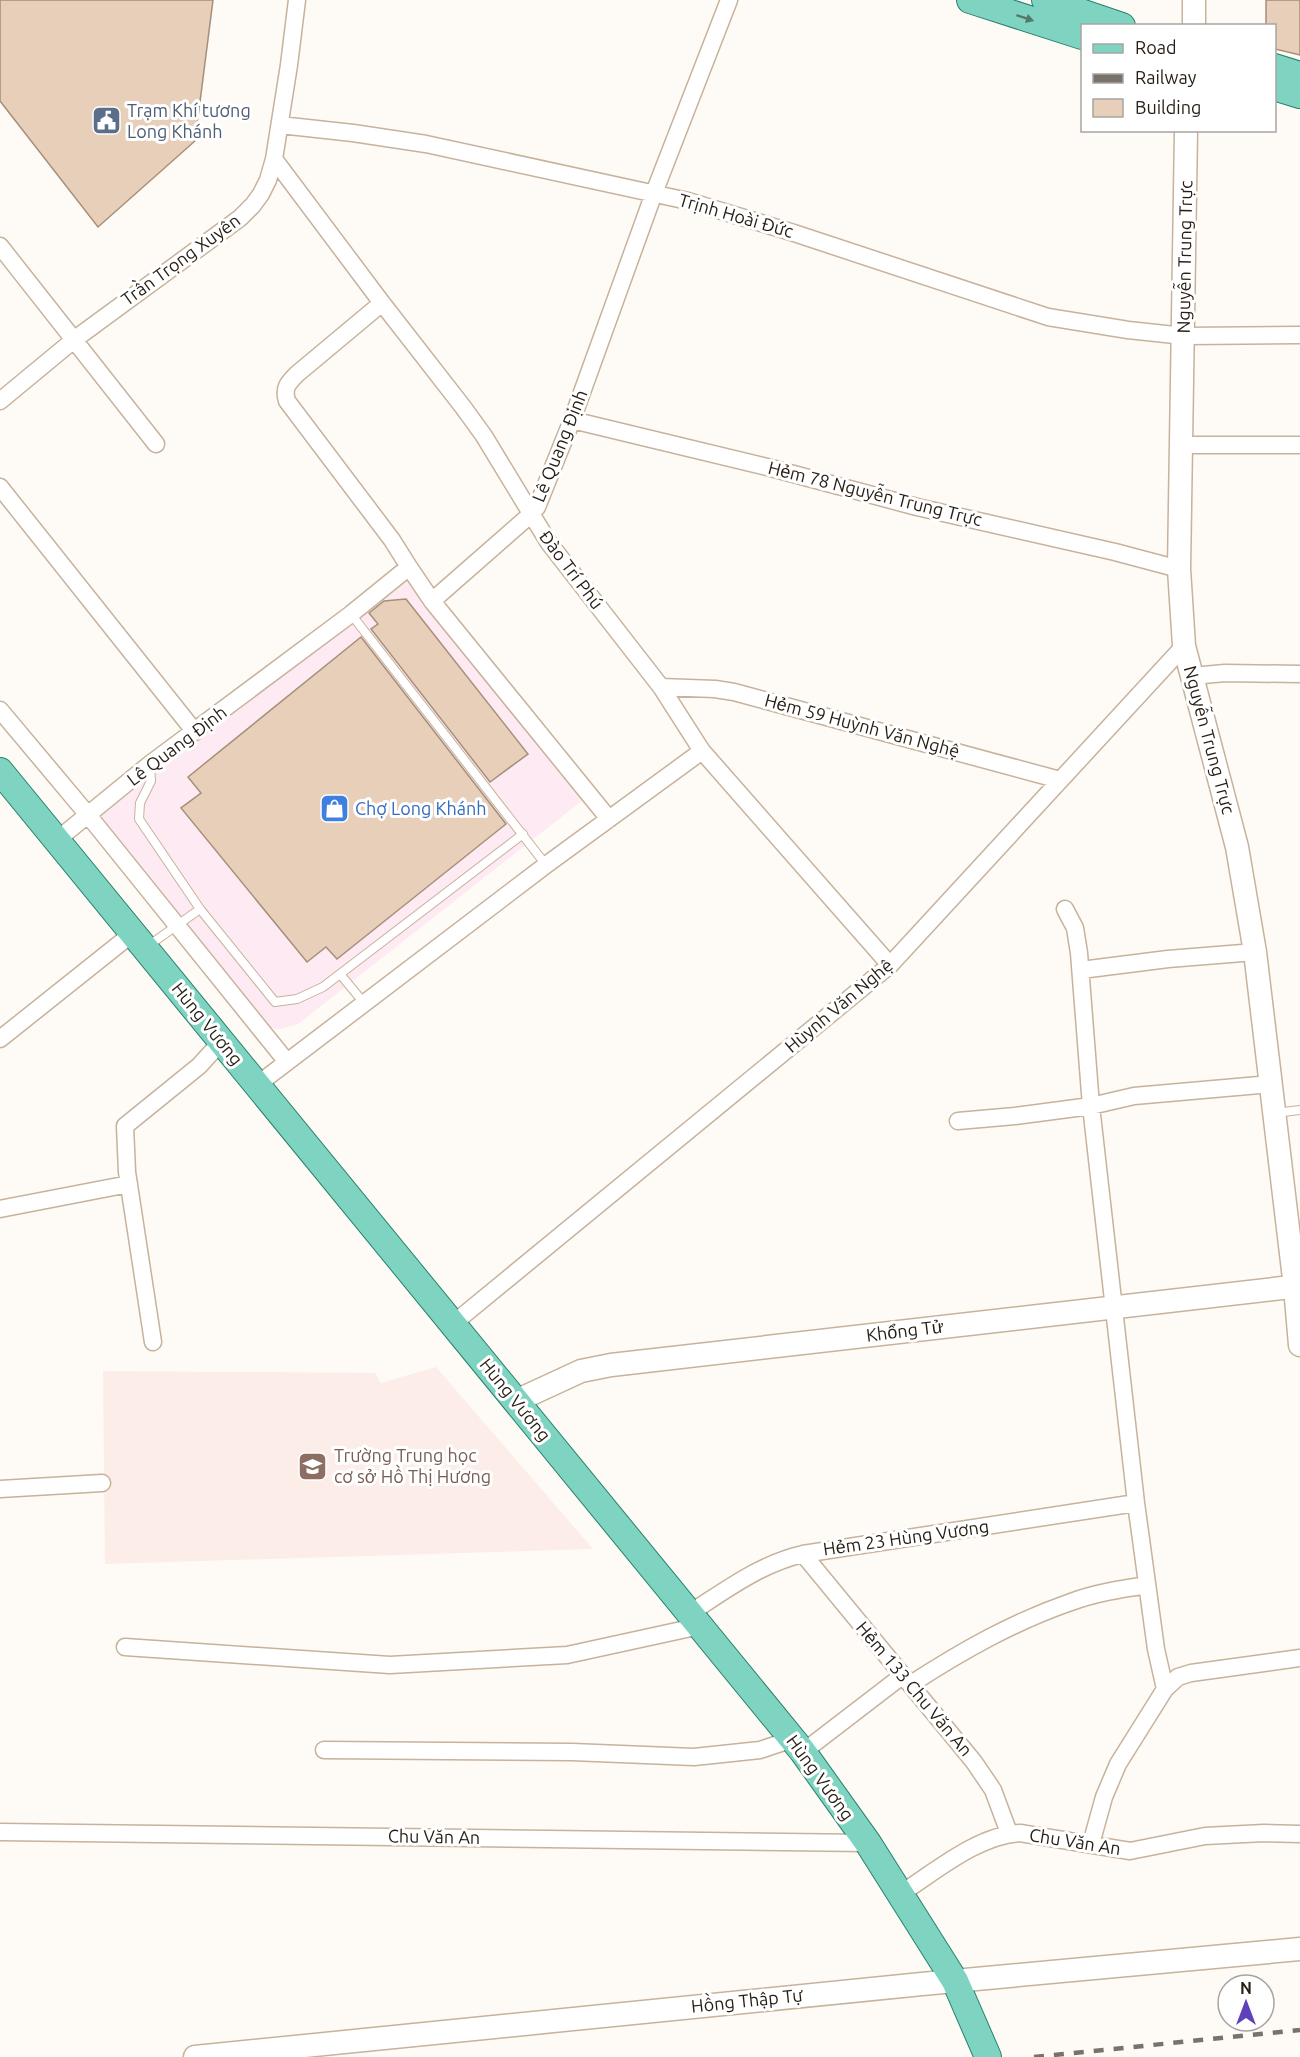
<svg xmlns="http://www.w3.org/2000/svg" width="1300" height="2057" viewBox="0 0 1300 2057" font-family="Ubuntu,sans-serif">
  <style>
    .commercial { fill: #feeaf2 }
    .education { fill: #fcede8 }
    .building { fill: #e7cfb9; stroke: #a58f7a; stroke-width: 1.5 }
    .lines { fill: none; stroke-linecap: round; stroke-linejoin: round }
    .lane-casing { stroke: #c7b29b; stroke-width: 10 }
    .street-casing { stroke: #c7b29b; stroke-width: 19 }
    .secondary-casing { stroke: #c7b29b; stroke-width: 25 }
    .primary-casing { stroke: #27826a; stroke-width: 28 }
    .lane { stroke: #fff; stroke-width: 8 }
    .street { stroke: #fff; stroke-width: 16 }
    .secondary { stroke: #fff; stroke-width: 22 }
    .primary { stroke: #7ed4c1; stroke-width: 26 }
    .rail { stroke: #79726b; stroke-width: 4.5; stroke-dasharray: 10 10; stroke-linecap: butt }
    .oneway { fill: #52796b }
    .labels { text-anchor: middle; stroke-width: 6; stroke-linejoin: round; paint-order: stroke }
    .service-label { font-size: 18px; fill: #4e5e75; stroke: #fff; text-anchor: start }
    .street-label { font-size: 18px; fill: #261e15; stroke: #fff }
    .shop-label { font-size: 18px; fill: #366cbe; stroke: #fff; text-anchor: start }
    .education-label { font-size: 18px; fill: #785e54; stroke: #fff; text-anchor: start }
  </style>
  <rect width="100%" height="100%" fill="#fefaf5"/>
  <path class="commercial" d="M408,577l180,219 -290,228 -18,5 -10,-1 -175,-209 5,-20z"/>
  <path class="education" d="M436,1367l157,182 -488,15 -2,-193 272,2 6,10z"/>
  <path class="building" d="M0,0h213l-18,141 -97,86 -98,-126z
    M1266,0h34v55l-25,-6v-23h-9z
    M406,599l122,155 -38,28 -119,-153 7,-5 -9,-11 15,-12z
    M361,637l145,187 -169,135 -11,-12 -19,15 -126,-154 20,-15 -13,-16z"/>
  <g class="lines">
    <defs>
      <path id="lane" d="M351,614l195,251
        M150,765l1,16 -11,22 -1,16 61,90 75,93 22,-3 26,-12 200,-153
        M148,946l52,-37
        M340,974l24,29
        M1275,1113l25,-3"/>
      <path id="street" d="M280,125l73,8 73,11 262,57 106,32 254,84 80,13 56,6 116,-1
        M274,159l108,144 81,104 21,29 65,107 112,144 41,64 188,214
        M0,246l156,198
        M382,303l-85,71c-9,9 -14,14 -10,27l105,139 17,27
        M0,401l75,-62 165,-121 13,-13 8,-11 7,-14 6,-21 15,-94 8,-65
        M572,420l199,48 146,39 198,45 64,17
        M1182,445h118
        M0,487l195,245
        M432,601l177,218
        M1192,676l33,-3 75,1
        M661,687l54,2 19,3 326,88
        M0,710l88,105 199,247
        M57,840l93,-76 201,-150 58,-47 23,34 98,-86 7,-8 35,-87 82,-227 75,-193
        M1065,909l10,19 4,25 12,153 45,397 20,146 9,40
        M1081,970l87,-11 87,-7
        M0,1039l133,-106
        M257,1085l289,-220 156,-114
        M958,1121l57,-5 76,-10 43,-10 137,-12
        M0,1209l129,-25
        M454,1323l436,-358 294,-319
        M153,1342l-26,-170 -2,-46 74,-60 22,-24
        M0,1489l102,-6
        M803,1554l171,208 19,28 16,43
        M690,1613c36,-23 70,-49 113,-59l333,-51
        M125,1647l265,18 177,-10 133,-29
        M911,1684c51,-33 102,-62 160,-82 24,-9 50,-13 76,-17
        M324,1750l248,2 122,5 66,-7 33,-11
        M803,1752l99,-76
        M0,1832l868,11
        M1091,1844l13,-47 14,-33 47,-75 13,-12 13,-4 109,-15
        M900,1894c35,-22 78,-59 120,-61l110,18 75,-15 59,-3 36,1"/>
      <path id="secondary" d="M1194,0v26
        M1186,130l-7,439 5,77 53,201 18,105 40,335 5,58
        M516,1401l65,-30 30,-6 689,-79
        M195,2057l727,-73 378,-35"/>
      <path id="primary" d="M970,0l112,36
        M1045,0l77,26
        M1274,67l26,8
        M1274,87l26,8
        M0,771l803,981 65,91 87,138 33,76"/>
    </defs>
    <use href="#lane" class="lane-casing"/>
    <use href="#street" class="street-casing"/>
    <use href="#secondary" class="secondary-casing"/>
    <use href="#primary" class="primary-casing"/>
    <use href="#lane" class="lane"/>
    <use href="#street" class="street"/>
    <use href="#secondary" class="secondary"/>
    <use href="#primary" class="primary"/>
    <path class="rail" d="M1034,2057l266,-27"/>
  </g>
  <defs><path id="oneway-solid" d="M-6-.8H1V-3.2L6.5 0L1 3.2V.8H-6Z" transform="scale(1.5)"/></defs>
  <use class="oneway" href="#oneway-solid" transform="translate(1025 18) rotate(18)"/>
  <defs>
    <symbol id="civic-square" viewBox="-11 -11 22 22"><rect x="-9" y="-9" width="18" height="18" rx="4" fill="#5c6f8a" stroke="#fff"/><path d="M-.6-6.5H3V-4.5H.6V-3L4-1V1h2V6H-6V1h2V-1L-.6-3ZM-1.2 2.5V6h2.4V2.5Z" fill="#fff"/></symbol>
    <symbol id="shop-square" viewBox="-11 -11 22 22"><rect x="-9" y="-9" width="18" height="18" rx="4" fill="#3f7fe0" stroke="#fff"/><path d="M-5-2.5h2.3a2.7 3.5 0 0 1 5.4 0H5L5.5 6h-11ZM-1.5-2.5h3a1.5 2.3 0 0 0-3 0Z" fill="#fff"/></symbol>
    <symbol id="school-square" viewBox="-11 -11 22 22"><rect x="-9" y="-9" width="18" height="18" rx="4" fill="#8d6e63" stroke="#fff"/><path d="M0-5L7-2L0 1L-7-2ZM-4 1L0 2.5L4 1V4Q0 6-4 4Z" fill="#fff"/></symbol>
  </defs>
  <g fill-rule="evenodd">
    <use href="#civic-square" x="90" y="104" width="33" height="33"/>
    <use href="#shop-square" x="318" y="792" width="33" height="33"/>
    <use href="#school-square" x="296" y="1450" width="33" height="33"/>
  </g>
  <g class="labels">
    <g class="service-label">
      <text x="127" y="117">Trạm Khí tương<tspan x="127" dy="21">Long Khánh</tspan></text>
    </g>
    <g class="street-label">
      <text transform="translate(736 216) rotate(16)" y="6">Trịnh Hoài Đức</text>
      <text transform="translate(1185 257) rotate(-89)" y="6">Nguyễn Trung Trực</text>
      <text transform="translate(181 260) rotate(-36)" y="6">Trần Trọng Xuyên</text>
      <text transform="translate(560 446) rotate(-68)" y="6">Lê Quang Định</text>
      <text transform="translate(875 494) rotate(14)" y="6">Hẻm 78 Nguyễn Trung Trực</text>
      <text transform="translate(571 570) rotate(53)" y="6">Đào Trí Phú</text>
      <text transform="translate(862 726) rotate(15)" y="6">Hẻm 59 Huỳnh Văn Nghệ</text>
      <text transform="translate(1209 740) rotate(75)" y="6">Nguyễn Trung Trực</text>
      <text transform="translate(177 746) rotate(-37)" y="6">Lê Quang Định</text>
      <text transform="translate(839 1006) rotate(-40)" y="6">Hùynh Văn Nghệ</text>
      <text transform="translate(207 1024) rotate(51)" y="6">Hùng Vương</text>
      <text transform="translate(905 1331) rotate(-7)" y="6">Khổng Tử</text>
      <text transform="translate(515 1400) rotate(51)" y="6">Hùng Vương</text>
      <text transform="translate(906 1538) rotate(-8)" y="6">Hẻm 23 Hùng Vương</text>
      <text transform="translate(914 1689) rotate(50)" y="6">Hẻm 133 Chu Văn An</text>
      <text transform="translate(820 1778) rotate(54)" y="6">Hùng Vương</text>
      <text transform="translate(434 1837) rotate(1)" y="6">Chu Văn An</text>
      <text transform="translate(1075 1842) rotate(9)" y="6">Chu Văn An</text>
      <text transform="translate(747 2001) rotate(-6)" y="6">Hồng Thập Tự</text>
    </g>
    <g class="shop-label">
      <text x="355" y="815">Chợ Long Khánh</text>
    </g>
    <g class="education-label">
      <text x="334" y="1462">Trường Trung học<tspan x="334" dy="21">cơ sở Hồ Thị Hương</tspan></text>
    </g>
  </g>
  <rect x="1081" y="24" width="195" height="108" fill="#ffffff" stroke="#a8a5a1" stroke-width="1.5"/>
  <rect x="1093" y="44" width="30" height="9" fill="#7ed4c1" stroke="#a8a5a1" stroke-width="1.5"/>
  <text x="1135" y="54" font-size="18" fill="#261e15">Road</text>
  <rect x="1093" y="74" width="30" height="9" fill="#79726b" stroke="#a8a5a1" stroke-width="1.5"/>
  <text x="1135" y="84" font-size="18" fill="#261e15">Railway</text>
  <rect x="1093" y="99" width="30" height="18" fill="#e7cfb9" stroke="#a8a5a1" stroke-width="1.5"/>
  <text x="1135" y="114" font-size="18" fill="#261e15">Building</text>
  <g transform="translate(1246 2003)"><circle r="28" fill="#ffffff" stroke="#a8a5a1" stroke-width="1.5"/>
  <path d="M0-4.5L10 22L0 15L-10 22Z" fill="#5f41ba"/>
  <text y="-9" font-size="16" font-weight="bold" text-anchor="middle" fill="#261e15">N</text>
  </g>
</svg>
